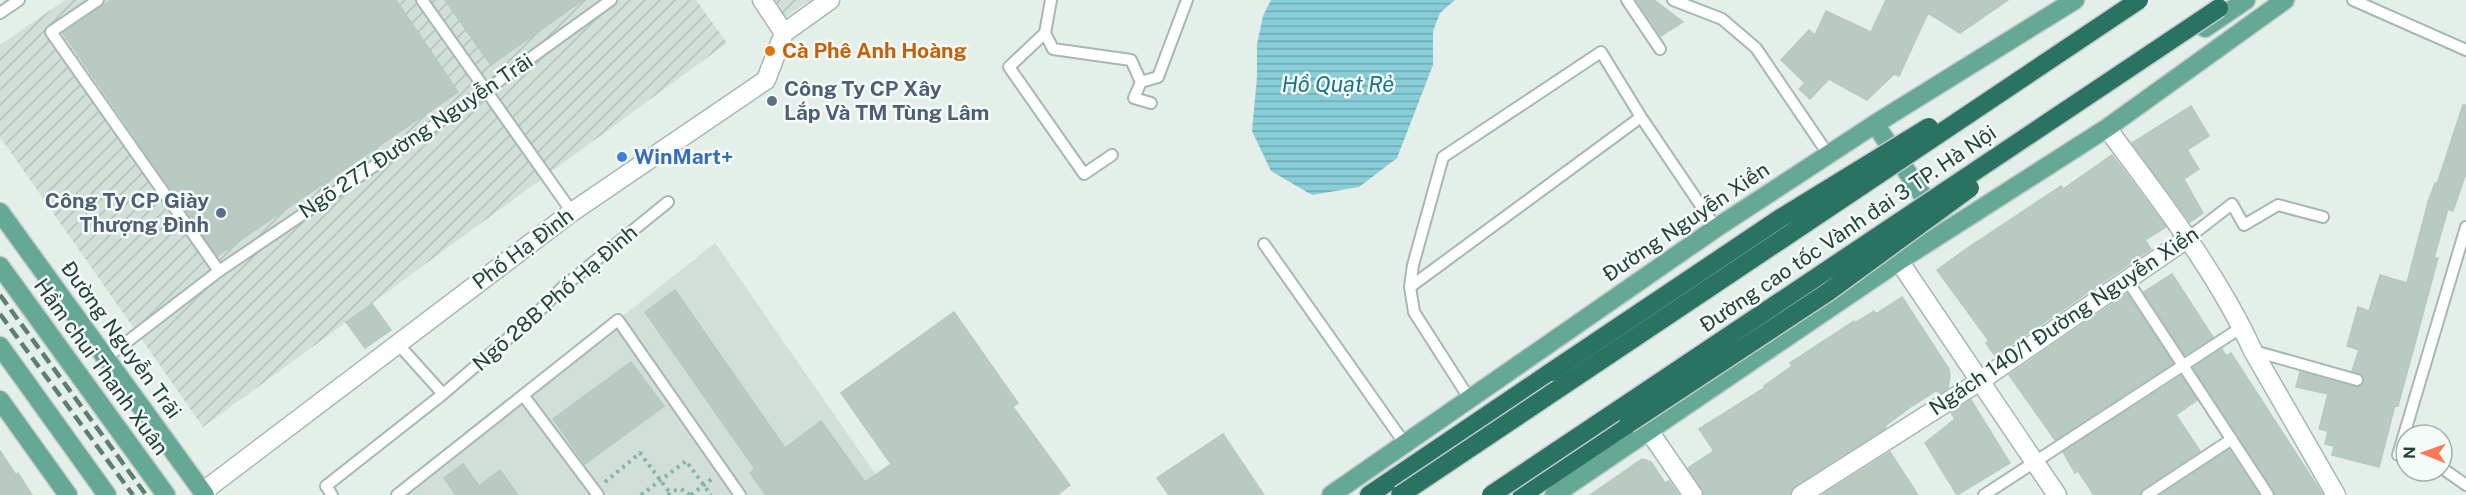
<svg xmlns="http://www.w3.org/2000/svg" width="2466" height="495" viewBox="0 0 2466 495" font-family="'Public Sans',sans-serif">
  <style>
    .built { fill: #d2dfd9 }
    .industrial { fill: url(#industrial-furrows) }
    .water { fill: url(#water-rules) }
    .building { fill: #b9cac3; stroke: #b6c9c1; stroke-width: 1.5 }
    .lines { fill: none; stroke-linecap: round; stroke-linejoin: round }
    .lane-casing { stroke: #a6b8b1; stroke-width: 14 }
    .street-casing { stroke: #a6b8b1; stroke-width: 21 }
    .primary-casing { stroke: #c1cac8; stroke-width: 21 }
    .highway-casing { stroke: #c1cac8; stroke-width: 21 }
    .path { stroke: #82b5a4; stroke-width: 4; stroke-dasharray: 3 4.5; stroke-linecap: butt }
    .lane { stroke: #fff; stroke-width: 10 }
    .street { stroke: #fff; stroke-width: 18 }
    .primary { stroke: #65a895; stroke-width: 18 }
    .highway { stroke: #2a7261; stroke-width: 18 }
    .rail { stroke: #5c7e74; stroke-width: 4.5; stroke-dasharray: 12 6; stroke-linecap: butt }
    .highway-bridge-casing { stroke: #c1cac8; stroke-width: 21; stroke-linecap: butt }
    .highway-bridge { stroke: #2a7261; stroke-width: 18 }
    .food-dot { fill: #e8710a; stroke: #f5fbf8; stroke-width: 2 }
    .service-dot { fill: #5c6f8a; stroke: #f5fbf8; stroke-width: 2 }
    .shop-dot { fill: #3f7fe0; stroke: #f5fbf8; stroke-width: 2 }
    .labels { text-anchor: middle; stroke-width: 5; stroke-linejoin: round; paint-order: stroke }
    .food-label { font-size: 21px; font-weight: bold; fill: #c56008; stroke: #f5fbf8; text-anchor: start }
    .service-label { font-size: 21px; font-weight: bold; fill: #4e5e75; stroke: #f5fbf8; text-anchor: start }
    .street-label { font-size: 21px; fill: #214339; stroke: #f5fbf8 }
    .shop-label { font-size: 21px; font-weight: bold; fill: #366cbe; stroke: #f5fbf8; text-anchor: start }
    .water-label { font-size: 22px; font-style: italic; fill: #157685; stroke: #f5fbf8 }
  </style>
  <defs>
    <pattern id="industrial-furrows" width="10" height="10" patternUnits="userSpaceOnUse" patternTransform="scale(1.5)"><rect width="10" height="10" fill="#d2dfd9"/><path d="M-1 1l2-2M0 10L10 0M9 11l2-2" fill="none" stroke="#b4c1bb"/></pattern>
    <pattern id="water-rules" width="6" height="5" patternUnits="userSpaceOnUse" patternTransform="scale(1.5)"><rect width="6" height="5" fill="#88ced8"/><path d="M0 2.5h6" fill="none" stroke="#6fa9b0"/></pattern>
  </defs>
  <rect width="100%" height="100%" fill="#e4efea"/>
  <path class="built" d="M715,243l175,252h-493z"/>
  <path class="industrial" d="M65,0h631l31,43 -524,384 -203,-290v-92z
    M770,0h40l-27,19z"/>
  <path class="water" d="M1271,0h184l-15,13 -7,18v34l-36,93 -38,29 -47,8 -41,-24 -19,-40 5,-54v-33l6,-28z"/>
  <path class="building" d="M111,0h285l62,92 -241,164 -154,-223z
    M445,0h138l-92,65z
    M1636,0h18l29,22 -22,14z
    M1886,0h122l-48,33 -32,-20 -29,63 -5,-2 -27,26 -38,-21 -19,20 -11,-10 6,-6 -24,-23 28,-30 6,5 11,-24 45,21z
    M2463,105h3v68l-13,38 -5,-2 -14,49h4l-40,148 -3,-1 -16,62 -47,-12 2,-9 -9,-2 3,-13 -9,-2 9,-35 -32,-7 4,-15 55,15 8,-2v-10l-11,-4 7,-21 -12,-4 11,-39 11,4 11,-36 27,8 21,-81 7,-19 2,1z
    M2191,106l18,30 -22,14 12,19 -15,10 19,34 -13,9 -58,-79z
    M2112,155l54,72 -21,13 6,9 -156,107 -9,-13 3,-2 -52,-71 29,-21 95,-63 2,3z
    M2172,274l41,63 -28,18 -41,-63z
    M675,290l110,158 36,-27 44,61 26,-18 -50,-71 113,-81 64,91 -5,4 57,78 -13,10h-291l-16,-22 5,-4 -110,-157z
    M2127,294l46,69 -118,77 -46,-65z
    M1902,297l47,72 1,6 -2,13 -9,6 -2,-4 -25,16 -27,20 1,2 -91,58 -5,9h-86l-16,-27 26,-17 -15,-22 67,-42 -2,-1 28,-20 -2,-3 64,-42 1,2 19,-12 2,3z
    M372,304l19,26 -26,18 -19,-26z
    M2222,349l4,7 5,-3 92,142h-48l-82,-127z
    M631,362l33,44 -79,58 -32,-45z
    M2181,376l16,24 -21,15 24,36 -57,38 -3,6h-46l-16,-24 -3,2 -12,-21z
    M1971,400l39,63 -53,32 -32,-52 30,-24 -4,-6z
    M1223,434l41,61h-95l-12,-17z
    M2229,450l30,45h-98l47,-31z
    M0,451l16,24 2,-2 14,22h-32z
    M1890,452l28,43h-96z
    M1642,459l9,3 14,21 4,-2 10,14h-89z
    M463,464l16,22 21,-16 18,25h-62l-12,-17z"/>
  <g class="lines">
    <defs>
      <path id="lane" d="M98,0l-47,32 168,239
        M422,0l150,212
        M1051,0l-6,33 8,16 78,11 10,22 17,-5 29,-77
        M1627,0l33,49
        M1673,0l49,19 34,29 72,106
        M2353,0l113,50
        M0,13l19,-13
        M1045,33l-36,34 75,107 28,-19
        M1141,82l-7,16 17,5
        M2188,238l44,-34 12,21 34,-20 45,12
        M1264,244l141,200
        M2127,280l141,215
        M1410,287l231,-170
        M398,344l45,50
        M2254,351l103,29
        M106,358l113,-87 266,-180 126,-91
        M523,395l75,100
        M1469,398l-55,-86 -4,-25 3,-22 30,-108 158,-105 40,65 75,111
        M2398,455l68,-228
        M2442,468l24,17
        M332,495l-6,-9 117,-92 89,-76 31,-31 105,-85
        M397,495l221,-175 122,175
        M1984,495l258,-168
        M2147,495l85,-56"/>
      <path id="street" d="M762,0l22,33
        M2107,128c52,71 109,142 146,223l83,144
        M1899,261l158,234
        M1649,431l44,64
        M205,494l4,-7 363,-275 194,-132 18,-47 46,-33
        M1801,495l179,-114 208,-143"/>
      <path id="primary" d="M2205,28l41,-28
        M1875,124l61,91
        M0,212l205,283
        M0,266l166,229
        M1739,340l49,-33
        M0,346l107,149
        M0,400l68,95
        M1331,495l385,-267 159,-104 200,-124
        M1554,495l345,-234 208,-133 178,-128"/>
      <path id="highway" d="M1369,495l182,-123
        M1522,495l106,-71"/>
    </defs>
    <use href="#lane" class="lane-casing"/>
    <use href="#street" class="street-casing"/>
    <use href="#primary" class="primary-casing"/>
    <use href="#highway" class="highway-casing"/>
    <path class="path" d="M605,482l35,-29 30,40
      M641,495l45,-34 25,34
      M668,495l4,-4 9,-2 9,6
      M691,495l22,-17"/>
    <use href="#lane" class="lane"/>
    <use href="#street" class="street"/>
    <use href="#primary" class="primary"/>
    <use href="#highway" class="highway"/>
    <path class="rail" d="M0,295l146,200
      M0,314l133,181"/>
    <defs>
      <path id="highway-bridge" d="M1551,372l231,-155 147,-90
        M1628,424l200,-132 142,-104
        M1400,495l739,-495
        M1491,495l728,-487"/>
    </defs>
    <use href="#highway-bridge" class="highway-bridge-casing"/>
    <use href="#highway-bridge" class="highway-bridge"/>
  </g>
  <circle class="food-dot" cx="770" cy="51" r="6"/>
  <g class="service-dot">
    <circle cx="772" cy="101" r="6"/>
    <circle cx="221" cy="213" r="6"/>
  </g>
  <circle class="shop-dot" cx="622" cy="157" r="6"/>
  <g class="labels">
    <g class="food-label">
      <text x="782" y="58">Cà Phê Anh Hoàng</text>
    </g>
    <g class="service-label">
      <text x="784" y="96">Công Ty CP Xây<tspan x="784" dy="24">Lắp Và TM Tùng Lâm</tspan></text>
      <text x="209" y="208" text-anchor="end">Công Ty CP Giày<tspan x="209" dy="24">Thượng Đình</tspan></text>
    </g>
    <g class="street-label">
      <text transform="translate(416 136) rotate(-34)" y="7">Ngõ 277 Đường Nguyễn Trãi</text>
      <text transform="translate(1686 222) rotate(-34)" y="7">Đường Nguyễn Xiển</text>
      <text transform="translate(1848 229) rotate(-34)" y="7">Đường cao tốc Vành đai 3 TP. Hà Nội</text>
      <text transform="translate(523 249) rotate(-37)" y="7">Phố Hạ Đình</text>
      <text transform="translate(555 298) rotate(-41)" y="7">Ngõ 28B Phố Hạ Đình</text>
      <text transform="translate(2064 321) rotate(-34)" y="7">Ngách 140/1 Đường Nguyễn Xiển</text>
      <text transform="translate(121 340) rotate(54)" y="7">Đường Nguyễn Trãi</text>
      <text transform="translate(101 367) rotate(54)" y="7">Hầm chui Thanh Xuân</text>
    </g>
    <g class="shop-label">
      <text x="634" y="164">WinMart+</text>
    </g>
    <g class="water-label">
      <text x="1338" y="92">Hồ Quạt Rẻ</text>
    </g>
  </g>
  <g transform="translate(2424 453) rotate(271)"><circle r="28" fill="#f5fbf8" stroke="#a0b1ac" stroke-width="1.5"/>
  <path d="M0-4.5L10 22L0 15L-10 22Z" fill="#fe7853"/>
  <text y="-9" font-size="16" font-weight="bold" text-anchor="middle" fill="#214339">N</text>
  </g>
</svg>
